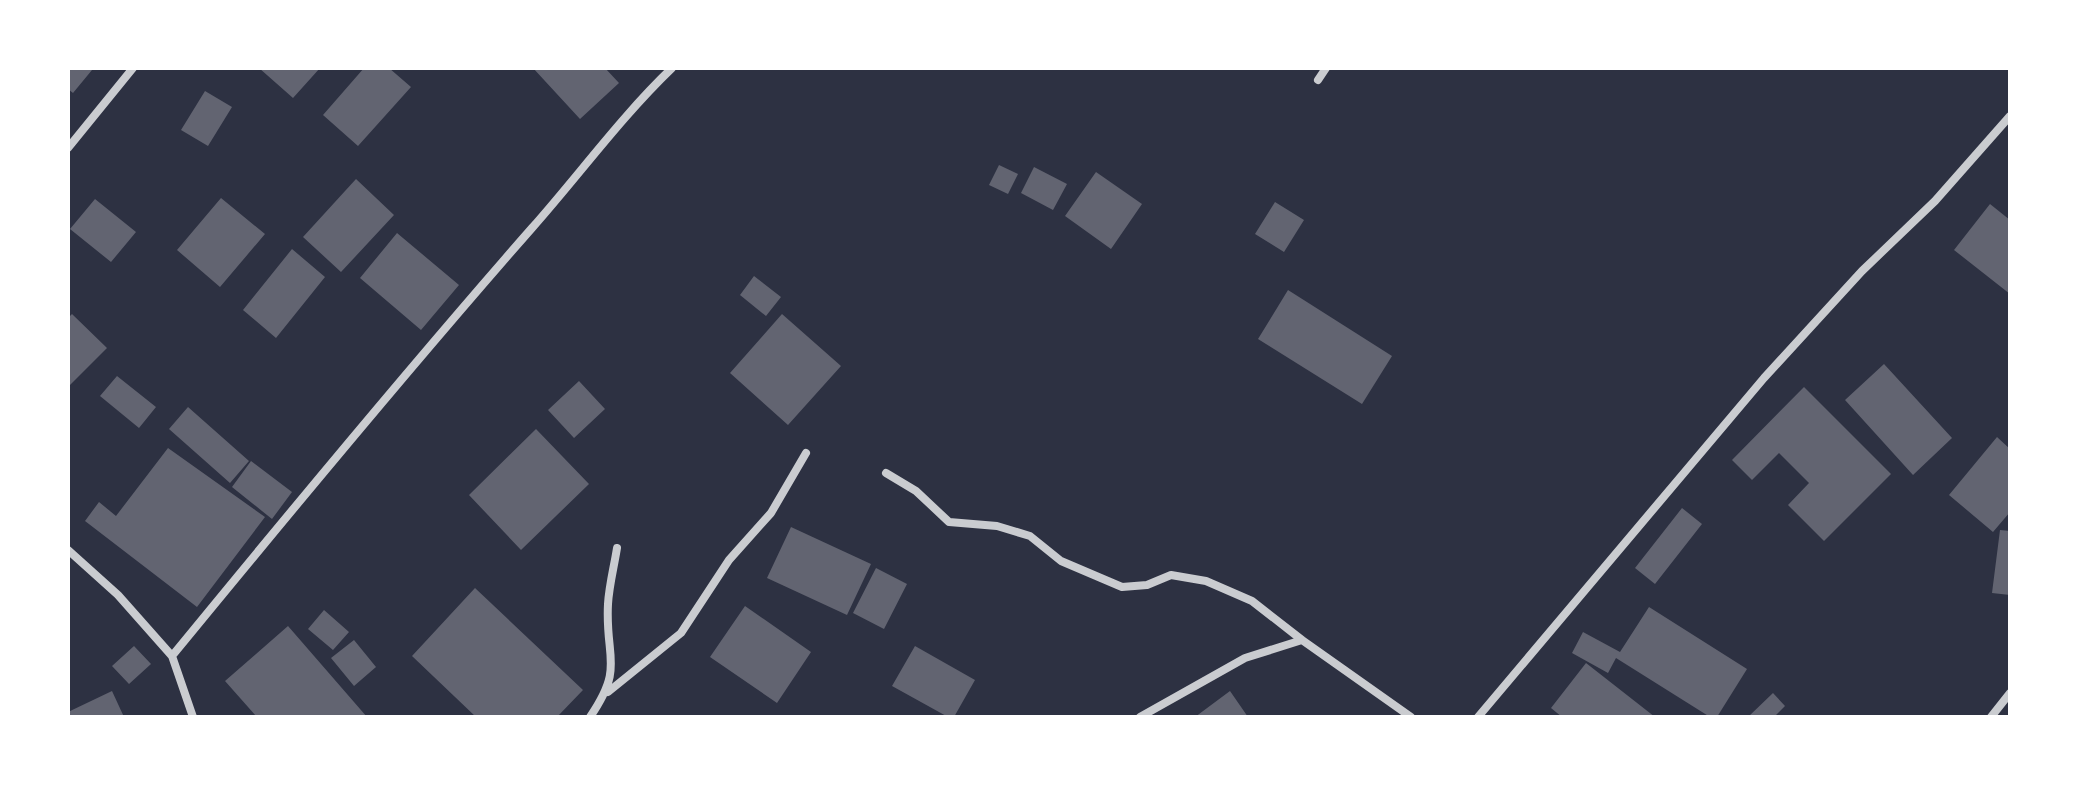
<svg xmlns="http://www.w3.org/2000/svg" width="2078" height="785" viewBox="0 0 2078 785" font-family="Karla,sans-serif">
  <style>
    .building { fill: #626471 }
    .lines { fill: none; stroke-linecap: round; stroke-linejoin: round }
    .minor { stroke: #caccd0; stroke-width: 8 }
  </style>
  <rect width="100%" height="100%" fill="#2d3142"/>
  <path class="building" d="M68,68l24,2 -19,23 -5,-4z
    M259,68h61l-27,30z
    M364,68h25l22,19 -53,59 -35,-31z
    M533,68h72l14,15 -39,36z
    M205,91l27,16 -24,39 -27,-16z
    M999,165l19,9 -10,20 -19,-9z
    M1034,167l33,17 -14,26 -32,-17z
    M1096,172l46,32 -31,45 -46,-33z
    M356,179l38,36 -53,57 -38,-35z
    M221,198l44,36 -45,53 -43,-37z
    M95,199l41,33 -25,30 -41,-33z
    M1275,202l29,18 -20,32 -29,-18z
    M1990,204l20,16v74l-56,-44z
    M397,233l62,52 -38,45 -61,-52z
    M292,249l33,28 -49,61 -33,-28z
    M754,276l27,21 -15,19 -26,-21z
    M1288,290l104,66 -30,48 -104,-65z
    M72,314l35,34 -39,39v-69z
    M782,314l59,52 -53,59 -58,-52z
    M1884,364l68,74 -39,37 -68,-75z
    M117,376l39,31 -17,21 -39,-32z
    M579,381l26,28 -31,29 -26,-28z
    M1804,387l87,87 -67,67 -36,-36 21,-22 -30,-30 -27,27 -20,-20z
    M188,407l61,54 -19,22 -61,-54z
    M536,429l53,55 -68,66 -52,-55z
    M1997,437l13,12v63l-17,20 -44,-37z
    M168,448l97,69 -68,90 -112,-86 14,-19 17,14z
    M251,461l41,31 -20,27 -40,-32z
    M1682,508l20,16 -47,60 -20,-16z
    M791,527l80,37 -24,51 -80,-37z
    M2000,530l10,1v64l-18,-2z
    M876,568l31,16 -23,45 -31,-16z
    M475,588l108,102 -26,27h-81l-64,-61z
    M745,606l66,46 -34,51 -67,-46z
    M1649,607l98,62 -30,48h-7l-94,-59 -8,15 -36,-20 11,-21 37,20z
    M324,610l25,22 -16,18 -25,-21z
    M288,626l79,91h-110l-32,-36z
    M354,640l22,27 -22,19 -23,-28z
    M134,646l17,18 -22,20 -17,-18z
    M915,646l60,34 -21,37h-6l-56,-31z
    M1586,663l69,54h-93l-11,-9z
    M112,691l12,26h-56v-5z
    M1230,691l18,26h-53z
    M1773,693l12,13 -11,11h-26z"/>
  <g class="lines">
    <path class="minor" d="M1318,80l8,-12
      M68,148l65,-80
      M886,473l30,18 33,31 48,4 33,10 31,25 61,26 25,-2 24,-10 35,6 46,20 50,39
      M68,550l50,45 54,61 21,61
      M172,656c118,-144 237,-288 360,-428 47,-53 89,-111 140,-160
      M608,692l73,-59 48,-73 42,-47 35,-60
      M590,717c35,-51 15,-58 18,-113 1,-18 6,-37 9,-56
      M1140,717l105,-59 57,-18 109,77
      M1478,717l286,-339 98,-107 73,-70 75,-85
      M1991,717l19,-24"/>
  </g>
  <rect width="2078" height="785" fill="none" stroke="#ffffff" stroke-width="140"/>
</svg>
